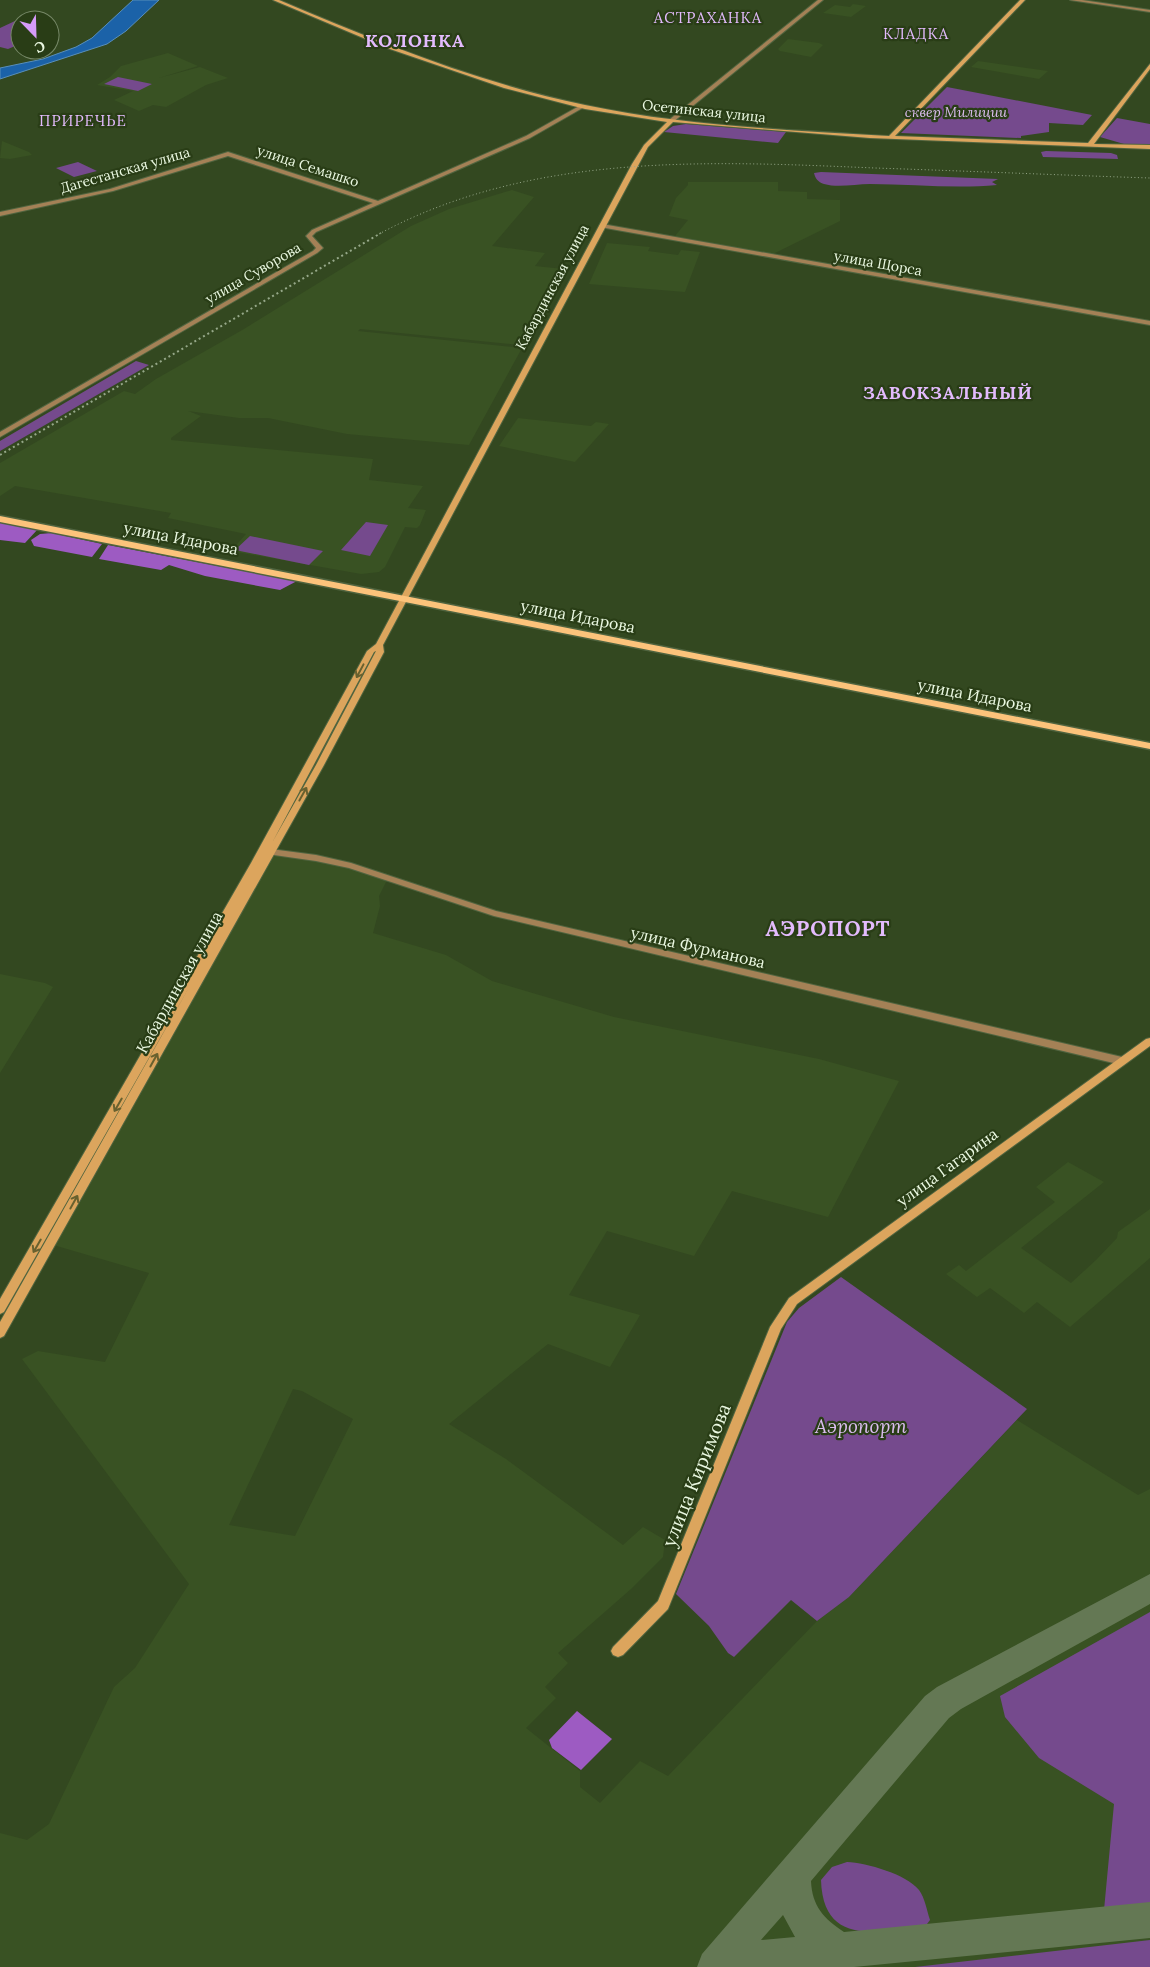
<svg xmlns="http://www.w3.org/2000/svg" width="1150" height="1967" viewBox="0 0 1150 1967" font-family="Lora,serif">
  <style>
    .built { fill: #395223; fill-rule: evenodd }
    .green { fill: #754a8d }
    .forest { fill: #9d5bc2 }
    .water { fill: #1b62a8; stroke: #598fb9 }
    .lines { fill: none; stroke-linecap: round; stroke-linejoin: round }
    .taxiway { fill: #647854; fill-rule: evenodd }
    .tertiary-casing { stroke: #50643f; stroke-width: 2 }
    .secondary-casing { stroke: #50643f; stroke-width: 2 }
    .primary-casing { stroke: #50643f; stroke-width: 3 }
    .tertiary { fill: #a48156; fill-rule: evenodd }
    .secondary { fill: #dca55d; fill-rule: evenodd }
    .primary { fill: #fcc37b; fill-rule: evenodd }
    .rail-far1 { stroke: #96a889; stroke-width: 1; stroke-dasharray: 1 2.5; stroke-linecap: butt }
    .rail { stroke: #96a889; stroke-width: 2; stroke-dasharray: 2 3; stroke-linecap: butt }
    .oneway { stroke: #68612f }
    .labels { text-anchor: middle; stroke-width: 4.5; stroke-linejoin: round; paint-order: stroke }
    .far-street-label { font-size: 14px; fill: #eaf8e1; stroke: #293d16 }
    .far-park-label { font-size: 14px; font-style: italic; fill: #dbbcef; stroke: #293d16 }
    .far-neighbourhood-label { font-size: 15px; letter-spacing: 1px; fill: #e3bbfd; stroke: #293d16 }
    .street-label { font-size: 16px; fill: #eaf8e1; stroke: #293d16 }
    .far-district-label { font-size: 18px; font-weight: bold; letter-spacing: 1px; fill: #e3bbfd; stroke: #293d16 }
    .near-park-label { font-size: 19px; font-style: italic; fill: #dbbcef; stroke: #293d16 }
    .near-street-label { font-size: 19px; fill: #eaf8e1; stroke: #293d16 }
    .district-label { font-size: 21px; font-weight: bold; letter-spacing: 1px; fill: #e3bbfd; stroke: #293d16 }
  </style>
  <rect width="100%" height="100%" fill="#334820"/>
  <path class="built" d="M853,4l13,2 -15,11 -28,-4 12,-8 15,2z
    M788,39l31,4 4,2 -12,12 -31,-6 -2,-2z
    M168,53l30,13 -39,12 41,-11 28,11 -22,7 -40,22 -13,-2 -14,6 -25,-11 19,-9 -36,-6 13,-8 11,-11z
    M978,61l70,10 -9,8 -68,-12z
    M2,141l27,11 3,3 -22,4 -10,-1z
    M688,182h90v9l29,1v7l33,1v21l-67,33 -98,-18 13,-16 -19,-4 7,-18 12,-13z
    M512,190l22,7 -42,49 53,7 -10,13 29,3 -43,76 -161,-16 -2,2 164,17 -53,97 -122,-11 -79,-16h-29l-51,-7 13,5 -30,22v2l202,19 -4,21 54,6 -15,22 18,2 -6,15 -3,3 -12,-1 -20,40 -6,5 -18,2 -130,-23 15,-17 -78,-16 3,-5 -156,-27 -15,10v-33l124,-72 11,3 21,-15 88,-50 167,-103 38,-17z
    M607,243l43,4 -2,4 30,4 3,-5 19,2 -15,40 -96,-8z
    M518,418l73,8 5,-4 13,2 -34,38 -76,-16z
    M271,852l20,1 97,25 -9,18 1,10 -7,27 73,22 46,26 122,36 205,42 80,22 -71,136 -96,-26 -38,65 -87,-25 -38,64 71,20 -30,52 -62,-23 -99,80 57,35 117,86 20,-18 22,13 -2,17 -32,32 -73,64 10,10 -23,24 11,11 -30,30 54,43v16l20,16 40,-42 28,15 149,-155 32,-24 168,-177 121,75 12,-6v478h-1150v-134l27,7 22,-16 65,-137 21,-19 54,-84 -167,-225 16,-8 67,11 44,-89 -99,-29zM293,1389l9,2 51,28 -58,117 -66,-11z
    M0,974l45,9 8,4 -53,86z
    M1068,1162l36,20 -83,66 50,35 25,-23 21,-22 1,-6 32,-23v49l-80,69 -33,-25 -13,11 -34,-25 -13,9 -31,-23 13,-9 7,6 89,-69 -19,-15z"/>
  <path class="green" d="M15,21l5,1v22l-12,5 -8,-2v-19z
    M118,77l34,7 -14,7 -34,-7z
    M947,87l145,28 -9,10 -34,-2v9l-28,4v2l-120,-5z
    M1117,118l33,6v21l-26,-1 -24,-7z
    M686,124l100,8 -8,11 -114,-11 9,-6z
    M1046,151l65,2 6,2 1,4 -75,-2 -2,-5z
    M78,162l19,9 -23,6 -18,-9z
    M814,173l7,-1 177,7 -6,3 5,3c-42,4 -85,-1 -127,-1 -15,0 -32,4 -46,0 -6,-2 -9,-6 -10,-11z
    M136,361l13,4 -149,86v-10z
    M366,522l22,3 -18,31 -29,-6z
    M250,536l73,15 -14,14 -74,-15z
    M841,1277l186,132 -178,188 -32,24 -26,-21 -57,57 -6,-4 -19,-27 -33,-32 111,-272 12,-14z
    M1150,1612v294l-46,4 10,-106 -75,-46 -34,-41 -5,-21z
    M847,1862c20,1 59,12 72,28 6,8 8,21 11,30l-6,8c-46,3 -101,19 -103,-48l11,-13z
    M1150,1940v27h-235z"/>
  <path class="forest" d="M0,522l38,7 -13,14 -25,-3z
    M52,533l50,11 -10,13 -58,-11 -3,-6 9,-6z
    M108,545l189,36 -17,9 -75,-14 -36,-11 -8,5 -62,-11z
    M577,1711l35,28 -31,31 -29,-22 -3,-8z"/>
  <path class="water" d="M133,0h26l-33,31 -19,13 -107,35v-11l43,-9 33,-12 16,-9z"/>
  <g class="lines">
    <path class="taxiway" d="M1150,1574v30l-189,105 -12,9 -138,163c1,25 13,38 33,51l306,-30v36l-296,29h-157l5,-13 223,-258 12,-9zM783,1915l12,22 -34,3z"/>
    <defs>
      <path id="tertiary" d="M818,0h5l-150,122h-4v-2z
        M1070,0h12l68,10v2z
        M581,105l5,1 -56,32 -214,94 -4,4 11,12 -6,5 -317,184v-5l313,-181 3,-3 -10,-12 6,-6 61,-27 -145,-47 -115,35 -113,25v-4l110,-23 118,-37 150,49 148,-65z
        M602,224l548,97v4l-550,-98 -1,-1z
        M263,848l53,7 35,8 145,48 626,146 5,4 -5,4 -628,-149 -145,-48 -33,-7 -56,-8 -2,-2z"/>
      <path id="secondary" d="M273,0h6c99,42 200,83 306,105 99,21 204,25 304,31l131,-136h5l-130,136 193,7 62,-79v5l-56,75 56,1v4l-280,-11 -197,-16 -25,25 -265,498 1,7 -60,113 -320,571 -4,2v-16l191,-338 -187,328 -4,2v-15l251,-436 116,-212 9,-7 256,-480 12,-19 23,-23 -82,-13 -81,-21 -117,-40zM376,651l-60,114 -43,76 101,-189z
        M1150,1038v8l-353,258 -16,25 -113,280 -45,46 -5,2 -5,-2 -2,-4 2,-4 45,-46 112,-274 19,-29 357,-259z"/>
      <path id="primary" d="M0,516l1150,227v6l-1150,-227z"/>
    </defs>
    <use href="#tertiary" class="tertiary-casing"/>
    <use href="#secondary" class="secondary-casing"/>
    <use href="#primary" class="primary-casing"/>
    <use href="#tertiary" class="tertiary"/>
    <use href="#secondary" class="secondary"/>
    <use href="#primary" class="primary"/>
    <path class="rail-far1" d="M379,234c152,-82 329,-73 496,-66 92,3 183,7 275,10"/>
    <path class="rail" d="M0,455l381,-222"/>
  </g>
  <defs><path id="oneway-shaft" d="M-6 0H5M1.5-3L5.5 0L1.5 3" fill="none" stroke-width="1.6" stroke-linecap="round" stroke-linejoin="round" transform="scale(1.25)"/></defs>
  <g class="oneway">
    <use href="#oneway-shaft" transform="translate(360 671) rotate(118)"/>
    <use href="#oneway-shaft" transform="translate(303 794) rotate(-61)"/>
    <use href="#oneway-shaft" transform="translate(154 1060) rotate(-61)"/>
    <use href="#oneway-shaft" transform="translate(118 1105) rotate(120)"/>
    <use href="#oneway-shaft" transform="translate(74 1202) rotate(-61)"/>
    <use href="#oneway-shaft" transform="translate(37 1246) rotate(120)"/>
  </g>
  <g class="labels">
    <g class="far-street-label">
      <text transform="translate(704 111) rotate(6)" y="5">Осетинская улица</text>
      <text transform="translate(308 166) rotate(18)" y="5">улица Семашко</text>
      <text transform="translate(125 170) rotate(-16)" y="5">Дагестанская улица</text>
      <text transform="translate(878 263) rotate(10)" y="5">улица Щорса</text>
      <text transform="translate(253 273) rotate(-30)" y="5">улица Суворова</text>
      <text transform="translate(552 287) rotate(-62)" y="5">Кабардинская улица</text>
    </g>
    <g class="far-park-label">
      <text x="956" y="117">сквер Милиции</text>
    </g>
    <g class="far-neighbourhood-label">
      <text x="708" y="23">АСТРАХАНКА</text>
      <text x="916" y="39">КЛАДКА</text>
      <text x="83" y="126">ПРИРЕЧЬЕ</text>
    </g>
    <g class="street-label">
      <text transform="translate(181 538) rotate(11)" y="6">улица Идарова</text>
      <text transform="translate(578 616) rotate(11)" y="6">улица Идарова</text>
      <text transform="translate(975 695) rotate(11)" y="6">улица Идарова</text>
      <text transform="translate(698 947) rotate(13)" y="6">улица Фурманова</text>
      <text transform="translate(179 982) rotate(-61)" y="6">Кабардинская улица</text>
      <text transform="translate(947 1167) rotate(-36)" y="6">улица Гагарина</text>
    </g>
    <g class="far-district-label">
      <text x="415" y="47">КОЛОНКА</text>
      <text x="948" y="399">ЗАВОКЗАЛЬНЫЙ</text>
    </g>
    <g class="near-park-label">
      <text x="861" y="1433">Аэропорт</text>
    </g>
    <g class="near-street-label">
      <text transform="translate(696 1475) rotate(-68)" y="7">улица Киримова</text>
    </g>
    <g class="district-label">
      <text x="828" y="936">АЭРОПОРТ</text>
    </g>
  </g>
  <g transform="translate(35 35) rotate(157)"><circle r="24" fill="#293d16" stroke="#768867"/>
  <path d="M0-4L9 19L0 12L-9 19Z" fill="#d69bfa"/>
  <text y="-8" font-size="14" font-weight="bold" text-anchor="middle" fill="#eaf8e1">С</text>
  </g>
</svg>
